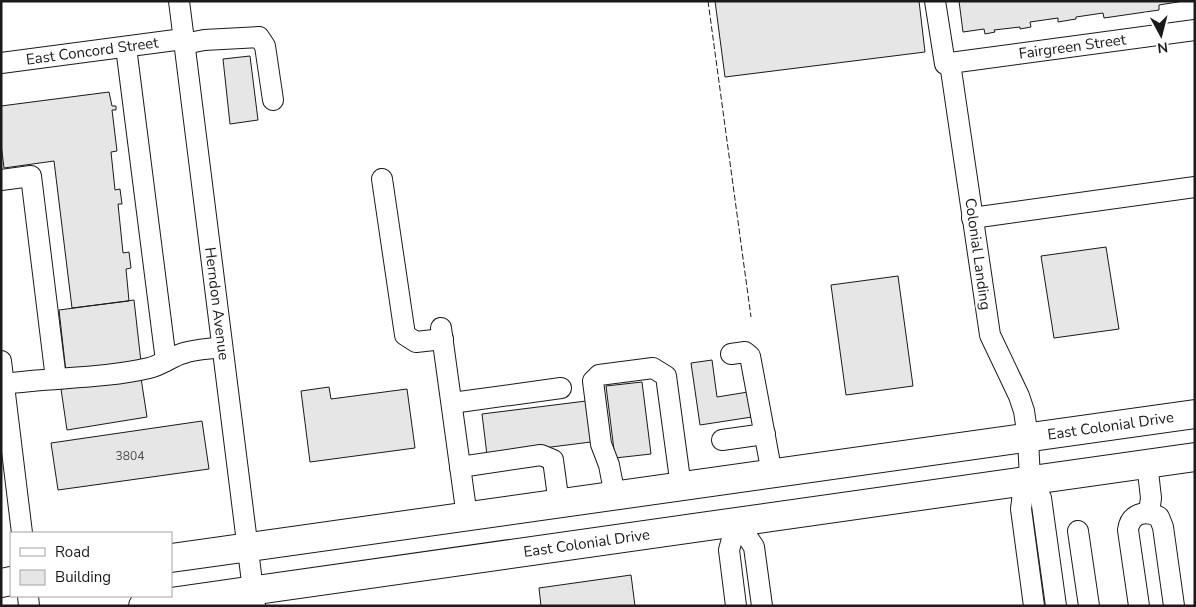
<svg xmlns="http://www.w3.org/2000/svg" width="1196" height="607" viewBox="0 0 1196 607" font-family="'Nunito Sans',sans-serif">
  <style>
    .building { fill: #e6e6e6; stroke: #1a1a1a }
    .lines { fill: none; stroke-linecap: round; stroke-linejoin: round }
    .minor-casing { stroke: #1a1a1a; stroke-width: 22 }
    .highway-casing { stroke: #1a1a1a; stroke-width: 30 }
    .minor { stroke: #fff; stroke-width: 20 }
    .highway { stroke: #fff; stroke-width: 28 }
    .fence { stroke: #1a1a1a; stroke-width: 1; stroke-dasharray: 6 2.5; stroke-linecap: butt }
    .labels { text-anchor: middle; stroke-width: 4; stroke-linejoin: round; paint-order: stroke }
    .number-label { font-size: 12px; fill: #4d4d4d }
    .street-label { font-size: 15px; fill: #1a1a1a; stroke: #fff }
  </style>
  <rect width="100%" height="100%" fill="#fff"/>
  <path class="building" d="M715,1h204l6,51 -200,25z
    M959,1h225l-25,4v5l-55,8 -1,-5 -27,4v2l-18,3v-4l-28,4 1,5 -11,2v-2l-26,3 1,2 -10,2 -1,-5 -21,3z
    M250,56l8,64 -28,4 -7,-65z
    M109,92l3,14h4v4h-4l5,41 -6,1 4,38 5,-1 2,15h-4l5,49 6,-1 2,16 -5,1 3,32 -57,7 -18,-147 -50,7 -3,-24v-38z
    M1106,247l13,82 -65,9 -13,-82z
    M898,276l15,110 -67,9 -15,-110z
    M134,300l7,62 -75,10 -7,-62z
    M712,360l5,37 31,-5 4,25 -52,8 -9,-62z
    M141,378l6,39 -80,13 -6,-41z
    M642,382l9,72 -36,4 -9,-72z
    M329,387l2,12 76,-10 8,59 -105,14 -9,-71z
    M586,401l5,41 -104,13 -5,-41z
    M202,421l7,48 -151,21 -7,-47z
    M631,575l4,31h-94l-2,-18z"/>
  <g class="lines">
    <defs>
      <g id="minor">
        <path id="s1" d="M179,1l76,605"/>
        <path d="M935,1l10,63"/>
        <path d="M184,44l20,-4 55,-3 6,9 8,54"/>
        <path d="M126,47l40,314"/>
        <path id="s2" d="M1,63l182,-24"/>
        <path d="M382,179l23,156 11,7 27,-3"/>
        <path d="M1,180l30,-4 25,203"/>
        <path d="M972,218l223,-31"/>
        <path d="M441,328l26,189"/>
        <path d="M731,354l14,-2 5,4 22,118"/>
        <path d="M1,361l21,172"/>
        <path d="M4,384c48,-7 98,-5 145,-16 13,-3 23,-12 35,-15 12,-4 26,-4 38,-6"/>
        <path d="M452,403l109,-15"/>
        <path d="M722,440l43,-6"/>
        <path d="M1147,463l4,35 -2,15"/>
        <path d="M460,467l81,-12 12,5 6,44"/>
        <path id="s3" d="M1030,480l-2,-42 -4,-27 -5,-15 -29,-61 -40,-272 245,-33"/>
        <path d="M1030,480l11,18 15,108"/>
        <path d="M1030,480l-7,13 -2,16 13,97"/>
        <path d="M615,496l-6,-31 -8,-21 -8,-63 6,-6 54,-7 13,8 15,111"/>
        <path d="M737,521l17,26 8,59"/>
        <path d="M1078,531l11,75"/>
        <path d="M28,596l1,10"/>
        <path d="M736,606l-7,-56 8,-29"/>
        <path d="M1139,606l-11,-76c2,-16 17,-21 31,-13l4,10 11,79"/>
      </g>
      <g id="highway">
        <path id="s4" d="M171,558l1024,-144"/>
        <path d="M1,583l10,-2"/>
        <path id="s5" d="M143,606l1052,-149"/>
      </g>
    </defs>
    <use href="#minor" class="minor-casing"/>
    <use href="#highway" class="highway-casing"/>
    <use href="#minor" class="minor"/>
    <use href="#highway" class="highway"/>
    <path class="fence" d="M708,1l43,316"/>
  </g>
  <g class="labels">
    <g class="number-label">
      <text x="130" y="460">3804</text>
    </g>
    <g class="street-label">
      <text dy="5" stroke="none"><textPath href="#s3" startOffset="551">Fairgreen Street</textPath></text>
      <text dy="5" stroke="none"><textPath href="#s2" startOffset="92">East Concord Street</textPath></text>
      <text transform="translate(978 254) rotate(82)" y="5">Colonial Landing</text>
      <text dy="5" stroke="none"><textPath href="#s1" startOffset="305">Herndon Avenue</textPath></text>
      <text dy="5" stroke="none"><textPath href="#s4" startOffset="949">East Colonial Drive</textPath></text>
      <text dy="5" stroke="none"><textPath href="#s5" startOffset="448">East Colonial Drive</textPath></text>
    </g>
  </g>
  <rect width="1196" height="607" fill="none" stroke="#1a1a1a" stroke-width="5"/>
  <rect x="10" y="532" width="162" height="65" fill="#ffffff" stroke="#a3a3a3"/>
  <rect x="20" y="548" width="25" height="8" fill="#ffffff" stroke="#a3a3a3"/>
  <text x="55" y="557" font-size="15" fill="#1a1a1a">Road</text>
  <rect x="20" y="570" width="25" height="15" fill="#e6e6e6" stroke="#a3a3a3"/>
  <text x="55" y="582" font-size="15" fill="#1a1a1a">Building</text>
  <g transform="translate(1161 35) rotate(173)" stroke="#ffffff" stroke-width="4" paint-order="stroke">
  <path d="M0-4L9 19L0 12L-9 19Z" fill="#1a1a1a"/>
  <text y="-8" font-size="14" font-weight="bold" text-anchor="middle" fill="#1a1a1a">N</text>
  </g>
</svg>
